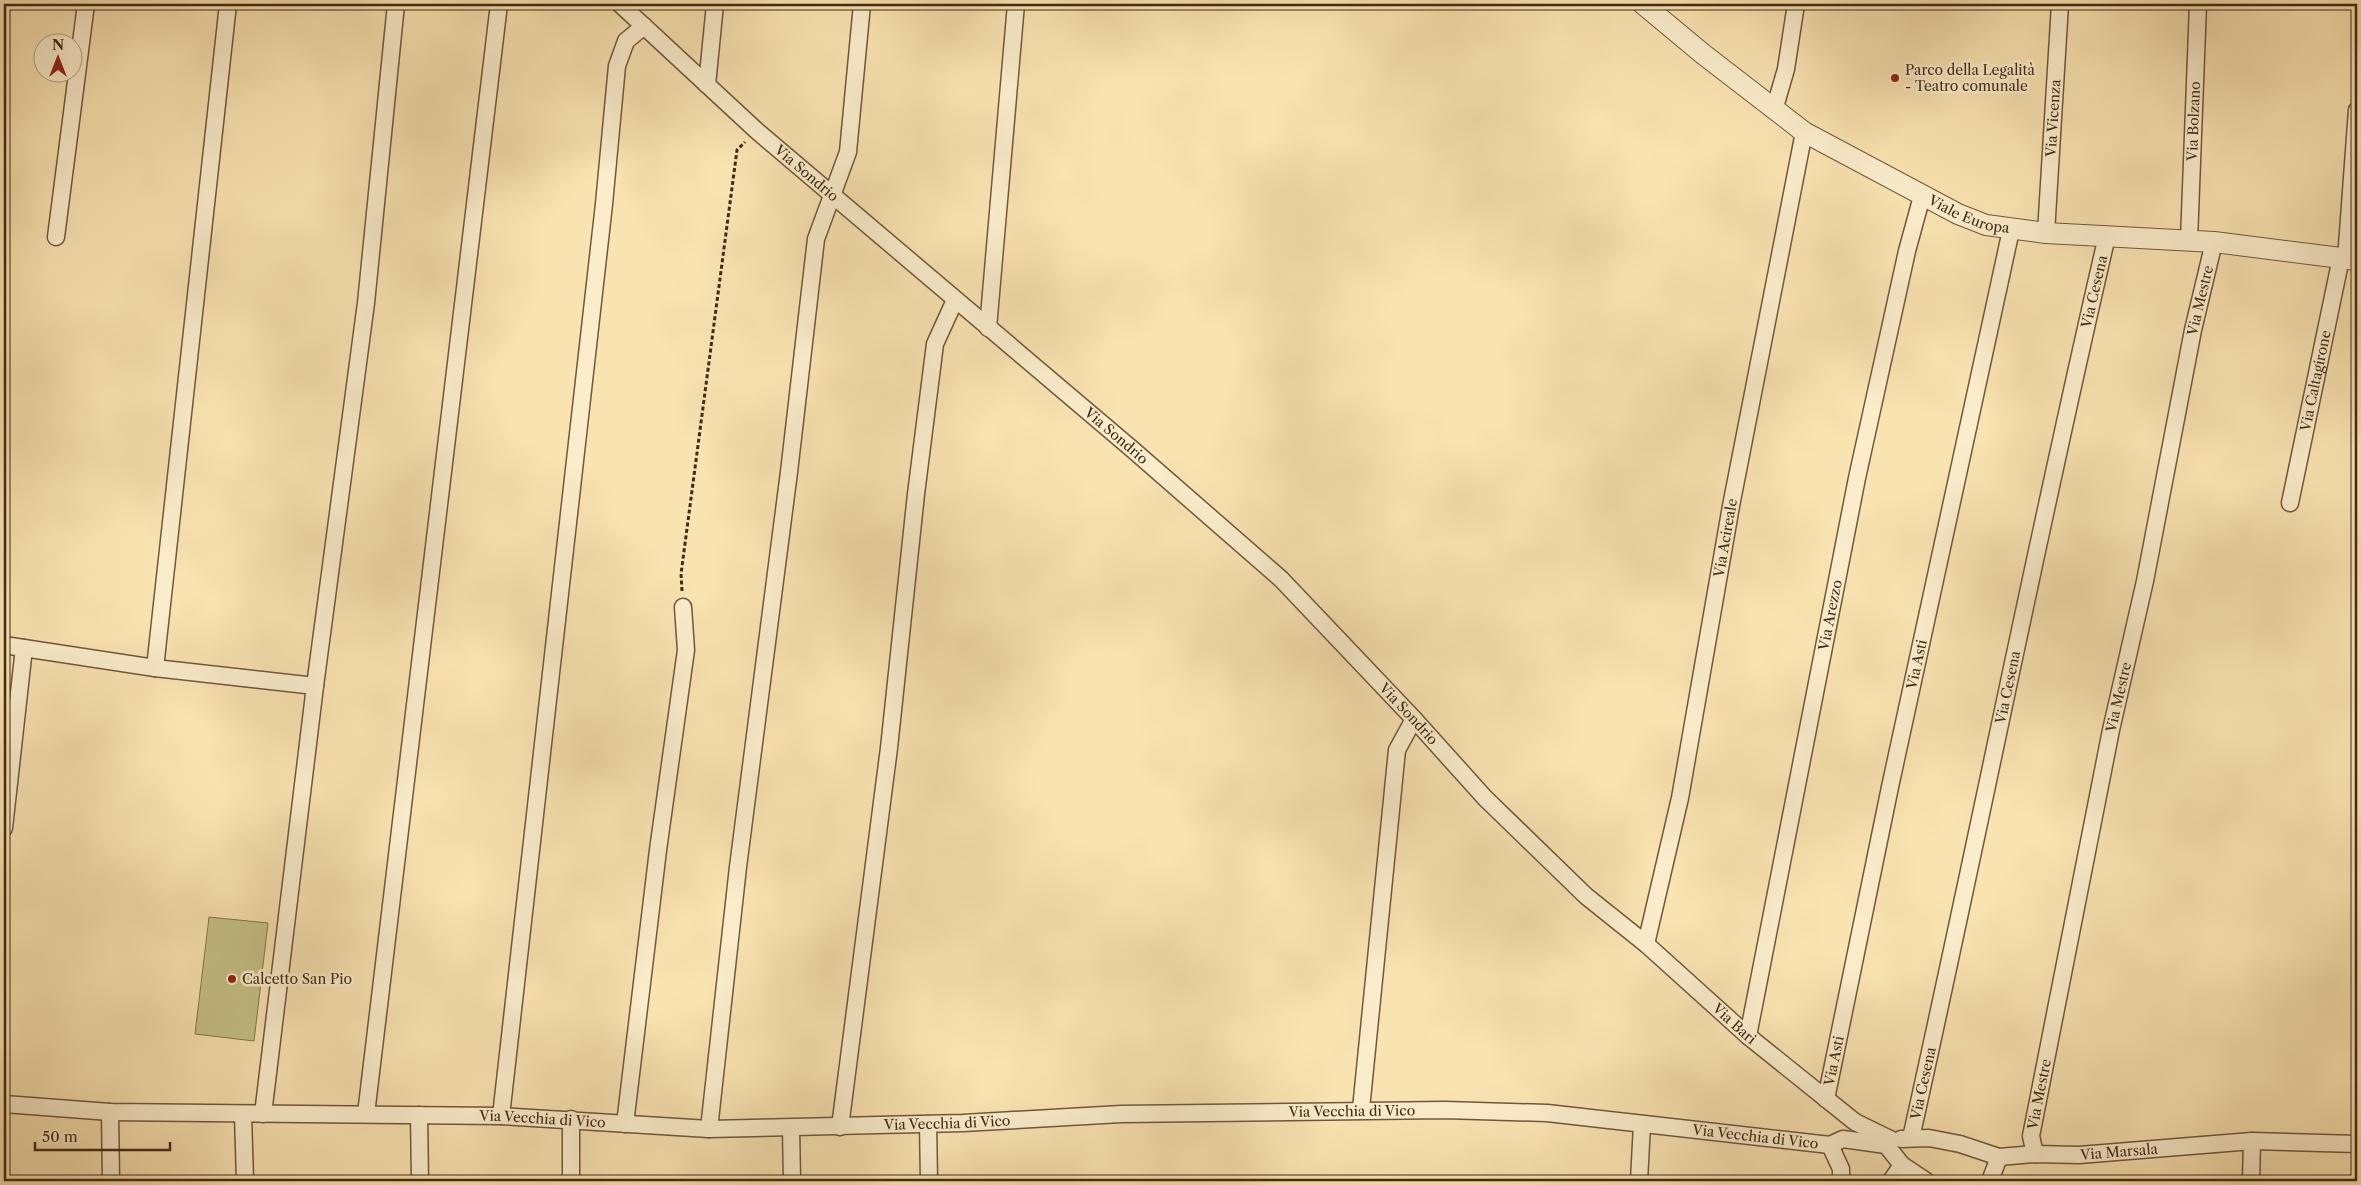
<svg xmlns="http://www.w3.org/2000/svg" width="2361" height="1185" viewBox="0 0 2361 1185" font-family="'Libre Caslon Text',serif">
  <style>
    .green { fill: #c5c187; stroke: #84764e }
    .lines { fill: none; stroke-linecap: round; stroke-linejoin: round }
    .minor-casing { stroke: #70583d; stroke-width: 19 }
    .tertiary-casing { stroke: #70583d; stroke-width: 22 }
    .path { stroke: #422a16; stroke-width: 3; stroke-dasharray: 4 2.5; stroke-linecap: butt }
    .minor { stroke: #fbedcc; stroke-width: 16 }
    .tertiary { stroke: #fbedcc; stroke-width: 20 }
    .poi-dot { fill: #8f2418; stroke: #fbedcc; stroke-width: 2 }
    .labels { text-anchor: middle; stroke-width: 5; stroke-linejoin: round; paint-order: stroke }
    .poi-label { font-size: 14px; fill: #422a16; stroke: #fbedcc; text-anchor: start }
    .street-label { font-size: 14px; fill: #422a16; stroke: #fbedcc }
  </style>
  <rect width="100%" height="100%" fill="#f9e3b1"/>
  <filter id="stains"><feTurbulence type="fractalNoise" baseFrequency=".004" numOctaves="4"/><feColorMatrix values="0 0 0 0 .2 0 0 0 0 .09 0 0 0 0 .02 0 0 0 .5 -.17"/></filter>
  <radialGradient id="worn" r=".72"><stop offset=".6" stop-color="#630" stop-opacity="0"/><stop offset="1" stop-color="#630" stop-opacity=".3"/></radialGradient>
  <path class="green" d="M209,917l59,6 -14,118 -59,-7z"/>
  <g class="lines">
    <defs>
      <g id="minor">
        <path id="s1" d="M620,4l137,127 375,318 149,130 133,140 71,79 101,98 60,48 102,92 107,86 37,18"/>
        <path d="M707,85l8,-81"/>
        <path d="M1775,107l11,-38 10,-65"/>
        <path id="s2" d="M2046,233l14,-229"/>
        <path d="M56,237l30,-233"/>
        <path id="s3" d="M2189,240l9,-236"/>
        <path d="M2346,259l11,-149"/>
        <path d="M988,328l28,-324"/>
        <path id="s4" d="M2290,503l51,-245"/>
        <path d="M4,645l151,23 160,18"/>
        <path d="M155,668l73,-664"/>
        <path d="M4,828l20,-180"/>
        <path id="s5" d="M1646,944l34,-146 51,-292 73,-374"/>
        <path id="s6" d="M1748,1036l109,-558 50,-227 15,-55"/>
        <path id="s7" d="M1826,1099l64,-312 121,-557"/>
        <path id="s8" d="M4,1104l106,8 391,4 208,13 254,-6 158,-9 324,-4 102,3 283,32 13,-6 43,6"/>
        <path d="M1361,1109l36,-359 17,-31"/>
        <path d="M110,1112l1,69"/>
        <path d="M243,1114l2,67"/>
        <path d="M263,1114l52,-428 51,-383 30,-299"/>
        <path d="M366,1114l133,-1110"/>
        <path d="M419,1115l1,66"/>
        <path d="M501,1116l103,-912 13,-138 9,-25 18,-15"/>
        <path d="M571,1119v62"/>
        <path d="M625,1124l33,-274 28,-200 -3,-43"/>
        <path d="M928,1124l1,57"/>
        <path d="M840,1127l49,-379 27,-254 19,-150 20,-44"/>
        <path d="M791,1128l1,53"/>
        <path d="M709,1129l29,-262 51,-395 27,-233 32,-87 14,-148"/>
        <path id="s9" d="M1911,1138c67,-300 126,-602 196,-902"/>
        <path id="s10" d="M1901,1139l28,-1 31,6 39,13 36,-3 44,1 173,-14 105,3"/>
        <path d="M1830,1145l11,24v12"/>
        <path d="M1886,1145l16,20 24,16"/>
        <path id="s11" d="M2035,1154l-4,-18 80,-406 34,-149 48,-251 21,-88"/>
        <path d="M1639,1181l3,-57"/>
        <path d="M1891,1181l11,-16"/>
        <path d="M1990,1181l9,-24"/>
        <path d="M2251,1181l1,-40"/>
      </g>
      <g id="tertiary">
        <path id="s12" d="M1643,4l60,50 101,78 154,82 28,11 60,8 168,9 143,18"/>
      </g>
    </defs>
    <use href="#minor" class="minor-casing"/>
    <use href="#tertiary" class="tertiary-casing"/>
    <path class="path" d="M682,591l-1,-17 56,-424 8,-8"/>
    <use href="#minor" class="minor"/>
    <use href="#tertiary" class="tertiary"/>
  </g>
  <g class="poi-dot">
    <circle cx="1895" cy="78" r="5"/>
    <circle cx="232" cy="979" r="5"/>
  </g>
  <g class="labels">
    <g class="poi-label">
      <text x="1905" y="75">Parco della Legalità<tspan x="1905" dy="16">- Teatro comunale</tspan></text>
      <text x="242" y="984">Calcetto San Pio</text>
    </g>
    <g class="street-label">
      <text dy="5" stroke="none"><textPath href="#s2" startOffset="115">Via Vicenza</textPath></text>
      <text dy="5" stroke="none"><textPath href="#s3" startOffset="119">Via Bolzano</textPath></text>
      <text dy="5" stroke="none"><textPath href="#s1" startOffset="252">Via Sondrio</textPath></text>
      <text dy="5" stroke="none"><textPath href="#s12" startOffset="391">Viale Europa</textPath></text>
      <text dy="5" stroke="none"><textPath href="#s9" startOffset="866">Via Cesena</textPath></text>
      <text dy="5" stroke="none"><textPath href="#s11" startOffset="871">Via Mestre</textPath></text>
      <text dy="5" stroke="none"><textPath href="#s4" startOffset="125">Via Caltagirone</textPath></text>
      <text dy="5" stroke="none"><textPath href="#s1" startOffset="658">Via Sondrio</textPath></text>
      <text dy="5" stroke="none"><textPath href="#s5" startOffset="414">Via Acireale</textPath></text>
      <text dy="5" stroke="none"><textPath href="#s6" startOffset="429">Via Arezzo</textPath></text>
      <text dy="5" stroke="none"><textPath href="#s7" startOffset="444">Via Asti</textPath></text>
      <text dy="5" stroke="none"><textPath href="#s9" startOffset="461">Via Cesena</textPath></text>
      <text dy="5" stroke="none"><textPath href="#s11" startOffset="466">Via Mestre</textPath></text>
      <text dy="5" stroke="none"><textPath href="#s1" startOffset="1062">Via Sondrio</textPath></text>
      <text dy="5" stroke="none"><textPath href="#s1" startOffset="1512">Via Bari</textPath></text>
      <text dy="5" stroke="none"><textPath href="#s7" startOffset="39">Via Asti</textPath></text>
      <text dy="5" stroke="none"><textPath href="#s9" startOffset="56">Via Cesena</textPath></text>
      <text dy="5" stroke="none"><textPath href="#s11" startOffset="61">Via Mestre</textPath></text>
      <text dy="5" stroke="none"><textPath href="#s8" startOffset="1349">Via Vecchia di Vico</textPath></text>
      <text dy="5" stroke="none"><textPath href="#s8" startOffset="539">Via Vecchia di Vico</textPath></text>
      <text dy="5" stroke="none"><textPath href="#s8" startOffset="944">Via Vecchia di Vico</textPath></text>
      <text dy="5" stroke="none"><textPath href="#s8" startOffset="1754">Via Vecchia di Vico</textPath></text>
      <text dy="5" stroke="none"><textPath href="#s10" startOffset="221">Via Marsala</textPath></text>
    </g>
  </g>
  <rect width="2361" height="1185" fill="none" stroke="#f9e3b1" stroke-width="20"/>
  <rect x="5" y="5" width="2351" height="1175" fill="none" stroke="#422a16" stroke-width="2.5"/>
  <rect x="10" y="10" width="2341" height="1165" fill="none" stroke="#422a16"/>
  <g transform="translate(58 58)"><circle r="24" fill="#fbedcc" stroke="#b19f83"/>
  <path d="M0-4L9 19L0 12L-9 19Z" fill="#8f2418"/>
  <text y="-8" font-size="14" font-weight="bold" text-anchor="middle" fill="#422a16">N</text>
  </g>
  <path d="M35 1142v8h135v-8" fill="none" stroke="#422a16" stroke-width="2.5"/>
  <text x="42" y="1142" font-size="15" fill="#422a16" stroke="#fbedcc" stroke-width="4" paint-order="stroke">50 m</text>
  <rect width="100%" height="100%" filter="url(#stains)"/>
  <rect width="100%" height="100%" fill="url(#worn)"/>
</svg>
